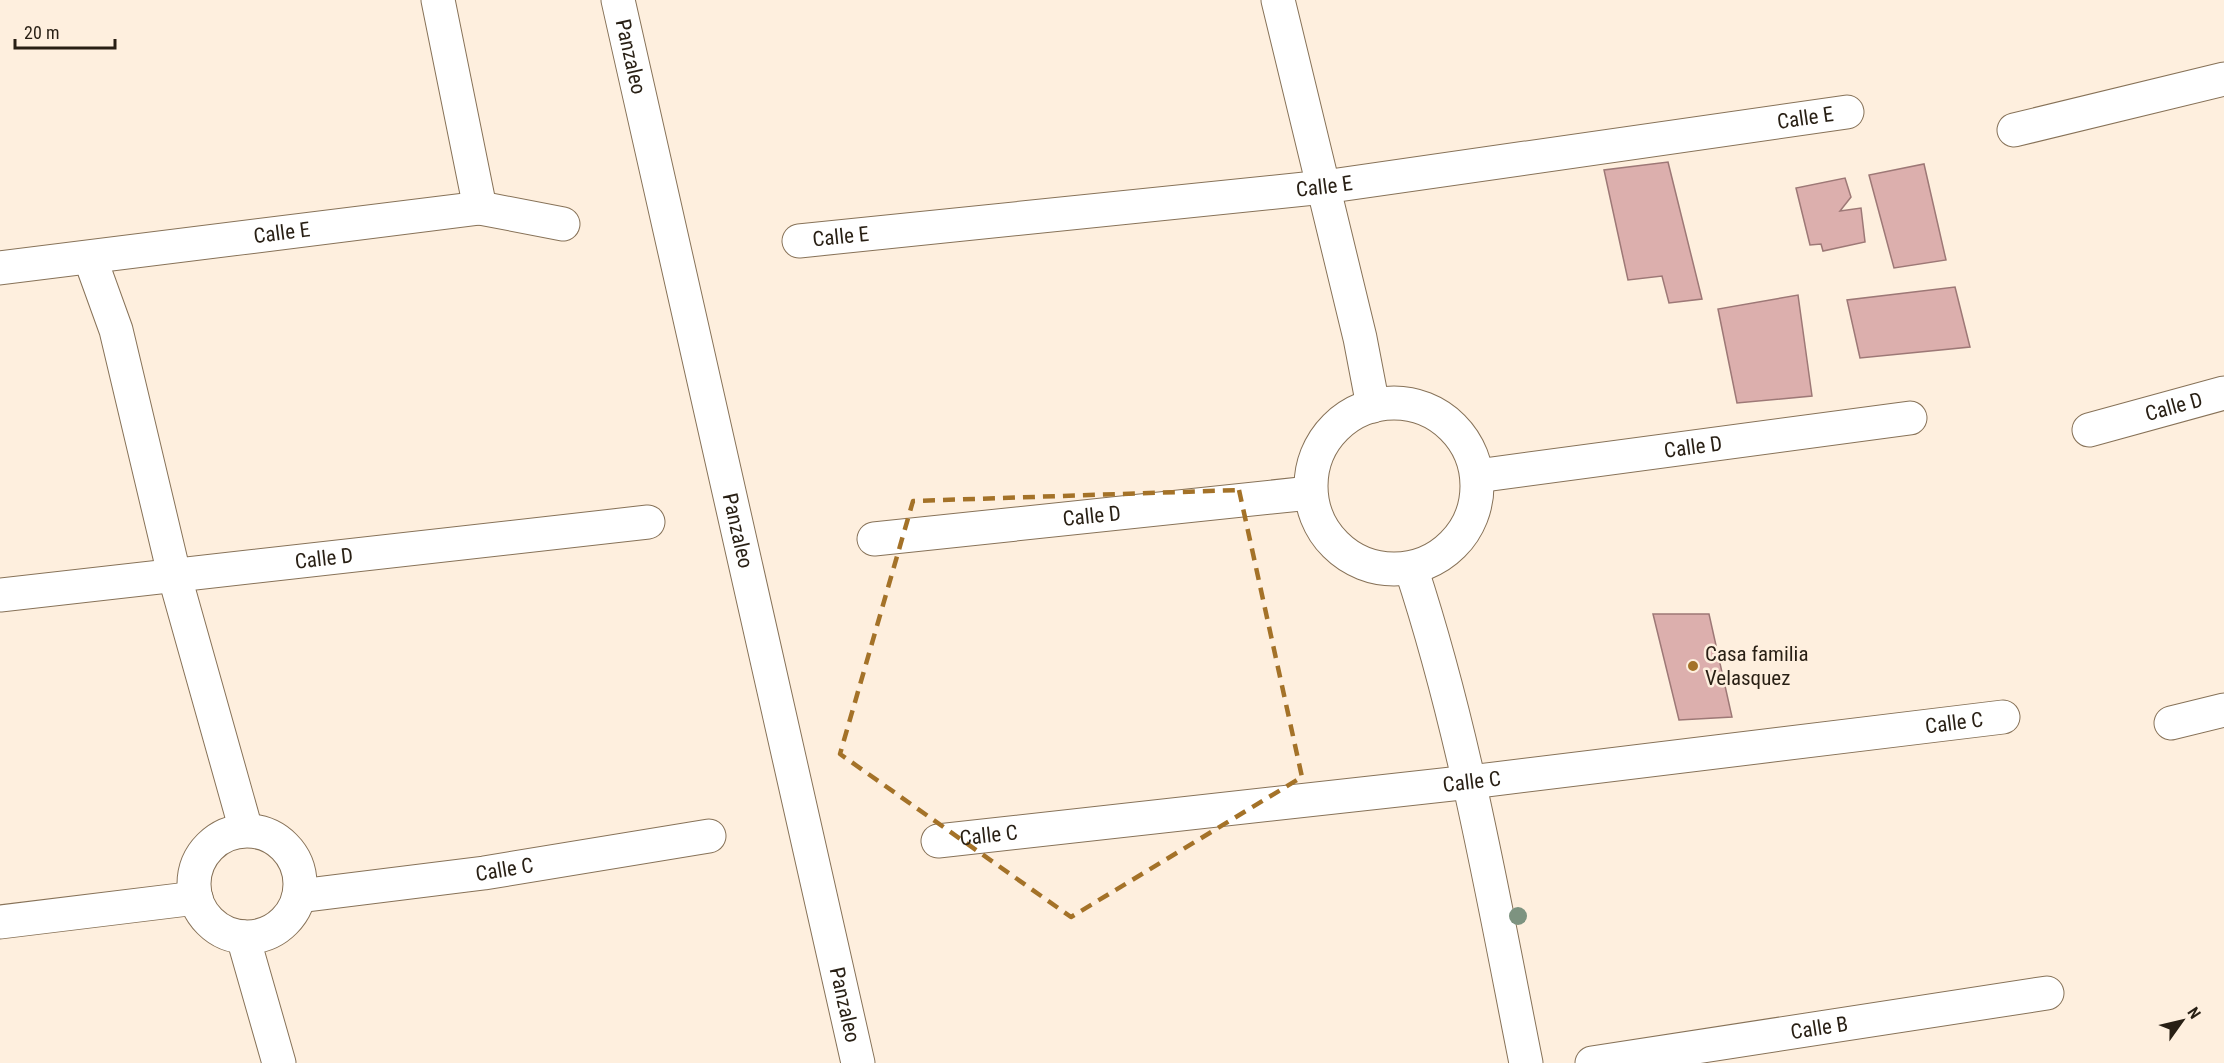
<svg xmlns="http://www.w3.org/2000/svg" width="2224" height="1063" viewBox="0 0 2224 1063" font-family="'Roboto Condensed',sans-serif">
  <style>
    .building { fill: #dcafad; stroke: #9d7876; stroke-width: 1.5 }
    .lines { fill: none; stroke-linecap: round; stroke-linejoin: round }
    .street-casing { stroke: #877258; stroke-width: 35 }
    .secondary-casing { stroke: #877258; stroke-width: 35 }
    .street { stroke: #fff; stroke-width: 33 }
    .secondary { stroke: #fff; stroke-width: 33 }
    .tree { fill: #7d9380 }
    .marked { fill: none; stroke: #a47228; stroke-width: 4.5; stroke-dasharray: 12 8; stroke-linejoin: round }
    .poi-dot { fill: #a47228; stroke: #feefde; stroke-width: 2 }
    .labels { text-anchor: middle; stroke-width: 5; stroke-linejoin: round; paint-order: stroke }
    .street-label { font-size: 21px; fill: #281f14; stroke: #feefde }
    .poi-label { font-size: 21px; fill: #281f14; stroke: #feefde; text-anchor: start }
  </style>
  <rect width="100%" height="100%" fill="#feefde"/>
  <path class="building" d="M1668,162l34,137 -33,4 -7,-27 -34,4 -24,-110z
    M1924,164l22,96 -52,8 -25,-93z
    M1845,178l6,19 -11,14 21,-3 4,34 -42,9 -2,-7 -11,1 -14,-57z
    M1955,287l15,60 -110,11 -13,-58z
    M1798,295l14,101 -75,7 -19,-94z
    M1653,614h56l23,103 -53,3z"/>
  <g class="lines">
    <defs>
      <g id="street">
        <path d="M438,0l42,208"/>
        <path d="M1278,0l82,338 13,68"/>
        <path d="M2014,130l210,-51"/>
        <path id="s1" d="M799,241l525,-54 523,-75"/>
        <path d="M90,258l26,72 58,244 72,256"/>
        <path id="s2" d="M0,268l480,-60 83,16"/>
        <circle cx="1394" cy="486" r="83"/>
        <path id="s3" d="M2089,430l135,-37"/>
        <path id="s4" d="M1477,476l433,-58"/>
        <path id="s5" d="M874,539l436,-46"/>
        <path d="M1411,568c53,161 82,329 115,495"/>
        <path id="s6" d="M0,595l648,-73"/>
        <path d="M2171,723l53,-13"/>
        <circle cx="247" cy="884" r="53"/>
        <path id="s7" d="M938,841l532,-59 533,-65"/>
        <path id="s8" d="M299,896l185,-23 225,-37"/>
        <path d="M0,922l196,-24"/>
        <path d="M243,937l36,126"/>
        <path id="s9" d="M1592,1063l455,-70"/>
      </g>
      <g id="secondary">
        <path id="s10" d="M618,0l240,1063"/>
      </g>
    </defs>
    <use href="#street" class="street-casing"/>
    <use href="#secondary" class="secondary-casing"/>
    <use href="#street" class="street"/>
    <use href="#secondary" class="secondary"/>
  </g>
  <circle class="tree" cx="1518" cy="916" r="9"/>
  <path class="marked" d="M1239,490l63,287 -231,140 -231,-163 73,-253z"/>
  <circle class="poi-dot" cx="1693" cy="666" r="6"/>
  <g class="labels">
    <g class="street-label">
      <text dy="7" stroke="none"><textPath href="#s10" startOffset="58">Panzaleo</textPath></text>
      <text dy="7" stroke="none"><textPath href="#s1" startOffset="1014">Calle E</textPath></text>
      <text dy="7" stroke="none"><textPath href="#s1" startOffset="528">Calle E</textPath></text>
      <text dy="7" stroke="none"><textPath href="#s2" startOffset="284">Calle E</textPath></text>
      <text dy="7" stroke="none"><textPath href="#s1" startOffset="42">Calle E</textPath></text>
      <text dy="7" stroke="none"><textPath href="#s3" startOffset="88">Calle D</textPath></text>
      <text dy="7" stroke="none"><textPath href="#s4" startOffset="218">Calle D</textPath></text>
      <text dy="7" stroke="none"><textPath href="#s5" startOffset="219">Calle D</textPath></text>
      <text dy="7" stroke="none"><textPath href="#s10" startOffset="544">Panzaleo</textPath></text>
      <text dy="7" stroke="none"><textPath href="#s6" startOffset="326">Calle D</textPath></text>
      <text dy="7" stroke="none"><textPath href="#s7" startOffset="1023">Calle C</textPath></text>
      <text dy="7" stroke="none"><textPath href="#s7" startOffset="537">Calle C</textPath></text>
      <text dy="7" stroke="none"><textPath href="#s7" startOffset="51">Calle C</textPath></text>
      <text dy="7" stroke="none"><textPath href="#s8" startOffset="207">Calle C</textPath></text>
      <text dy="7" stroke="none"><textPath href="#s10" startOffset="1030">Panzaleo</textPath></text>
      <text dy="7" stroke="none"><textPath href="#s9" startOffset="230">Calle B</textPath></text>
    </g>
    <g class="poi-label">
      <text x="1705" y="661">Casa familia<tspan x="1705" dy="24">Velasquez</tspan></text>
    </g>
  </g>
  <g transform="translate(2182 1021) rotate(56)" stroke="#feefde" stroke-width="4.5" paint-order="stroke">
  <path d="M0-4.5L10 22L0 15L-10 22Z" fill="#281f14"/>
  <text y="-9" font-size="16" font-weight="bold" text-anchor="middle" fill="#281f14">N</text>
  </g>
  <path d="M15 39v9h100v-9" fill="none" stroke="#281f14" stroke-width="3"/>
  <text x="24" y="39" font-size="18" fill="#281f14" stroke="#feefde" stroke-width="4.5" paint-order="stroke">20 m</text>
</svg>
